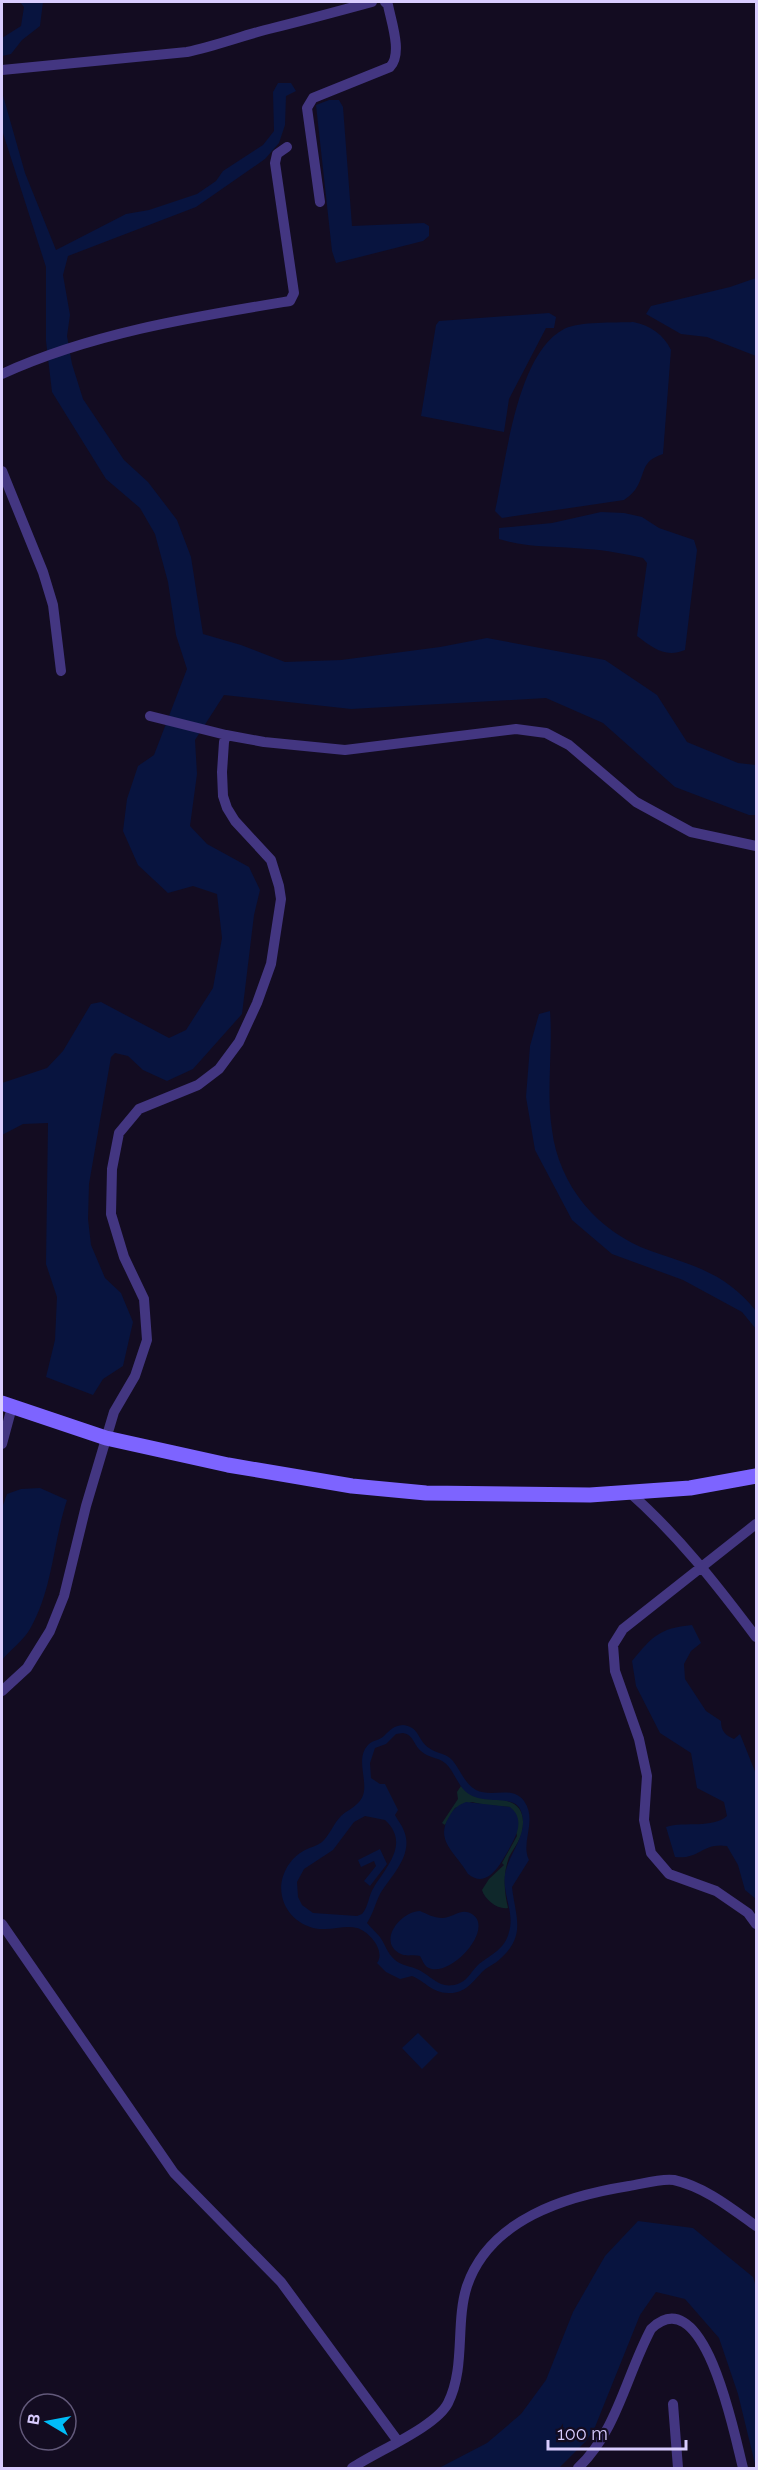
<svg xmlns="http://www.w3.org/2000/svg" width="758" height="2470" viewBox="0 0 758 2470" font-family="Raleway,sans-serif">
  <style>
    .green { fill: #0f282b }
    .water { fill: #08143f; fill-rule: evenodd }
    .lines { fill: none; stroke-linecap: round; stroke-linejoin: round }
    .street { stroke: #433681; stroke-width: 10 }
    .secondary { stroke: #7d64ff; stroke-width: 15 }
  </style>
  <rect width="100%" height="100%" fill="#130c21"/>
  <path class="green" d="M461,1786c21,20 70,1 61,46 -2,9 -9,17 -13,25 -6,16 -5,35 -1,51 -10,2 -23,-8 -26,-18l7,-11 15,-14 -2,-2 15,-27 -7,-29 -25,-2 -13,-3 -17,6 -10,17 -3,-2 16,-24 -1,-7z"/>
  <path class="water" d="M20,2h23l-3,24 -18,14 -11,14 -9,2v-18l19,-12 3,-19z
    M278,83h13l5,8 -10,5 -1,29 -6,18 -14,16 -69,48 -128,49 -5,19 7,40 -3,21 5,28 11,35 41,61 24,22 29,38 14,37 12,77 38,11 44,17 56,-2 99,-13 47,-9 118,22 52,35 30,47 51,21 18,2v50h-7l-74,-28 -72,-64 -57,-25 -195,11 -127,-14 -29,45 2,34 -7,52 17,18 42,23 11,23 -6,25 -12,99 -49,55 -26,12 -24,-11 -15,-14 -13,-3 -4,4 -22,127 -1,35 3,26 14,33 16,15 12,29 -10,44 -20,13 -10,16 -47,-18 9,-37 2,-43 -11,-33 2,-141 -25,1 -21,11v-52l45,-15 16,-17 28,-47 10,-2 68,36 17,-8 27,-42 9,-50 -5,-44 -24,-8 -25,7 -30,-28 -15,-34 4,-32 11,-33 16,-11 33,-86 -11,-34 -8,-53 -13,-48 -15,-26 -34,-29 -54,-87 -6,-51v-74l-44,-137v-38l23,81 31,77 70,-36 23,-4 48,-16 19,-13 7,-10 40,-26 11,-14 -1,-39z
    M329,100h10l4,7 9,119 72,-3 5,3v10l-6,5 -87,22 -4,-12 -16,-146z
    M756,278v78l-49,-19 -26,-3 -35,-20 5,-8 79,-19z
    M549,313l7,4 -2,11h-8l-37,71 -5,33 -83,-16 15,-91 3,-4z
    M633,322c17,3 31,13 38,28l-8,104c-24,8 -16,19 -28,36 -3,4 -7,7 -11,10l-122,18 -7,-7c11,-49 21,-157 69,-182 16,-8 50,-6 69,-7z
    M601,512l23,1 18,4 17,11 35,12 3,10 -12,100c-20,8 -32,-2 -48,-14l10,-73 -4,-5c-18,-4 -37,-8 -56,-9 -30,-3 -59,-1 -88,-10v-11l53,-5z
    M550,1011c3,40 -4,80 2,119 7,56 46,102 99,121 43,15 75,22 105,60v18l-14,-17 -59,-32 -71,-26 -40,-34 -37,-70 -9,-53 4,-51 9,-32z
    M40,1488l27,12c-14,42 -14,89 -37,129 -6,11 -20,21 -28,31v-152l5,-14 14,-5z
    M692,1625l9,18 -10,8 -7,13 1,15 21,32 15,10c0,10 4,14 13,18l6,-5 16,40v125l-11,-9 -7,-25 -11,-19c-24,-4 -28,14 -52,11l-9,-30c19,-6 46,2 61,-11l-3,-14 -27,-14 -6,-35 -31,-20 -24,-47 -4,-25c20,-24 27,-33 60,-36z
    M403,1725c17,2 14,15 26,23 8,6 18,5 24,13 8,10 11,22 23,29 16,8 36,-5 48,11 14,20 -4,40 5,59l-17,27c3,29 15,48 -12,72 -5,5 -13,8 -18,13 -10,11 -18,22 -34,21 -16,0 -23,-12 -36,-17l-12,3 -14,-7 -9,-9c9,-12 -8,-32 -20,-35 -10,-3 -21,1 -32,1 -20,1 -39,-13 -43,-33 -4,-18 7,-38 23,-46 6,-3 12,-4 17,-8 8,-7 11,-18 19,-26 5,-5 13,-8 18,-14 14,-15 -6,-41 9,-57 4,-5 11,-4 16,-9 6,-6 9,-10 19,-11zM403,1733c11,2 10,11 18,18 7,7 17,6 24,12 8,6 12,21 21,29 17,14 46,2 54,17 11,23 -11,43 -15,65 -3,20 10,39 4,58 -4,17 -17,22 -30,32 -7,6 -10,15 -19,19 -19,8 -26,-5 -41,-13 -8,-4 -17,-4 -24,-10 -8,-7 -10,-16 -15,-23 -4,-5 -9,-9 -13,-14 6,-9 8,-19 13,-29 11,-18 34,-39 24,-63 -2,-6 -6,-10 -9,-16l3,-5 -13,-26h-5l-9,-6 -1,-15 5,-15 11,-4 10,-10zM365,1816l20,4c25,23 2,46 -11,67 -6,9 -5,19 -12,27l-5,2 -44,-3 -11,-8 -4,-8 -1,-15 7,-13 29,-19 21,-28z
    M466,1802l44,5c15,12 7,28 -1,42 -8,14 -21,41 -41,25 -11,-20 -34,-33 -19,-57 4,-8 9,-12 17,-15z
    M380,1849l7,15 -17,22 -6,-5 12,-15 -2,-5 -13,6 -3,-7z
    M420,1911c7,3 14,7 22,7 11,0 19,-11 30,-4 24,15 -24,67 -45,53 -3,-2 -5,-8 -7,-11 -7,-2 -13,1 -19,-2 -25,-12 0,-43 19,-43z
    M418,2033l20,20 -16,16 -20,-21z
    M638,2221l55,7 60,49 3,10v181l-18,-74 -19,-56 -34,-39 -29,-7 -16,23 -45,112 -9,14 -27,27h-120l48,-25 34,-29 25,-34 27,-68 32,-56z"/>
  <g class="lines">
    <path class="street" d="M2,70l185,-18c29,-6 57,-17 86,-24 33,-8 66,-17 99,-26
      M320,202l-13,-94 6,-10 77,-31c13,-13 1,-46 -2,-62l-3,-3
      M2,374c90,-41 191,-57 288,-73l4,-8 -19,-130 2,-9 10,-7
      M2,471l41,101 10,33 8,66
      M150,716l76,19
      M2,1444l10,-37
      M629,1492c49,43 88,93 127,145
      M756,1524l-133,105 -10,16 2,26 24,68 8,37 -3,44 7,33 18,21 47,17 32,22 8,11
      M2,1691l25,-23 23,-37 14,-35 22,-90 28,-94 21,-36 12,-36 -3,-41 -20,-42 -13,-43 1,-45 7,-36 20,-24 59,-24 21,-16 20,-27 18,-39 14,-39 10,-65 -2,-13 -8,-26 -36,-39 -8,-13 -4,-12 -1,-24 2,-30 2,-7 38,7 81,8 171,-21 30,4 23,12 67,57 55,30 65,14
      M2,1924l172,249 107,109 116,158
      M673,2404l5,64
      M352,2468c25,-17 84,-41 96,-65 18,-36 7,-80 19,-117 23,-67 99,-90 162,-100 13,-2 32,-8 45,-6 31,7 57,28 82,46
      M578,2468c39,-37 48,-92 73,-139 54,-52 84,109 92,139"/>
    <path class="secondary" d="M2,1403l104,35 122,27 124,21 74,7 164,2 100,-7 66,-12"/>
  </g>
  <rect width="758" height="2470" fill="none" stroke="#d9cdff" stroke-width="6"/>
  <g transform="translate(48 2422) rotate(280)"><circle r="28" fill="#130c21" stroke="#62597a" stroke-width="1.5"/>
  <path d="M0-4.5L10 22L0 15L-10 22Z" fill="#00bdf8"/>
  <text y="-9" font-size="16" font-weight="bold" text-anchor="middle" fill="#d9cdff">B</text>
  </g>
  <path d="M548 2440v9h138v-9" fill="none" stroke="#d9cdff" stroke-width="3"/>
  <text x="557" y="2440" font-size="18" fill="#d9cdff" stroke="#130c21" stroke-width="4.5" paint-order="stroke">100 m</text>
</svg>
